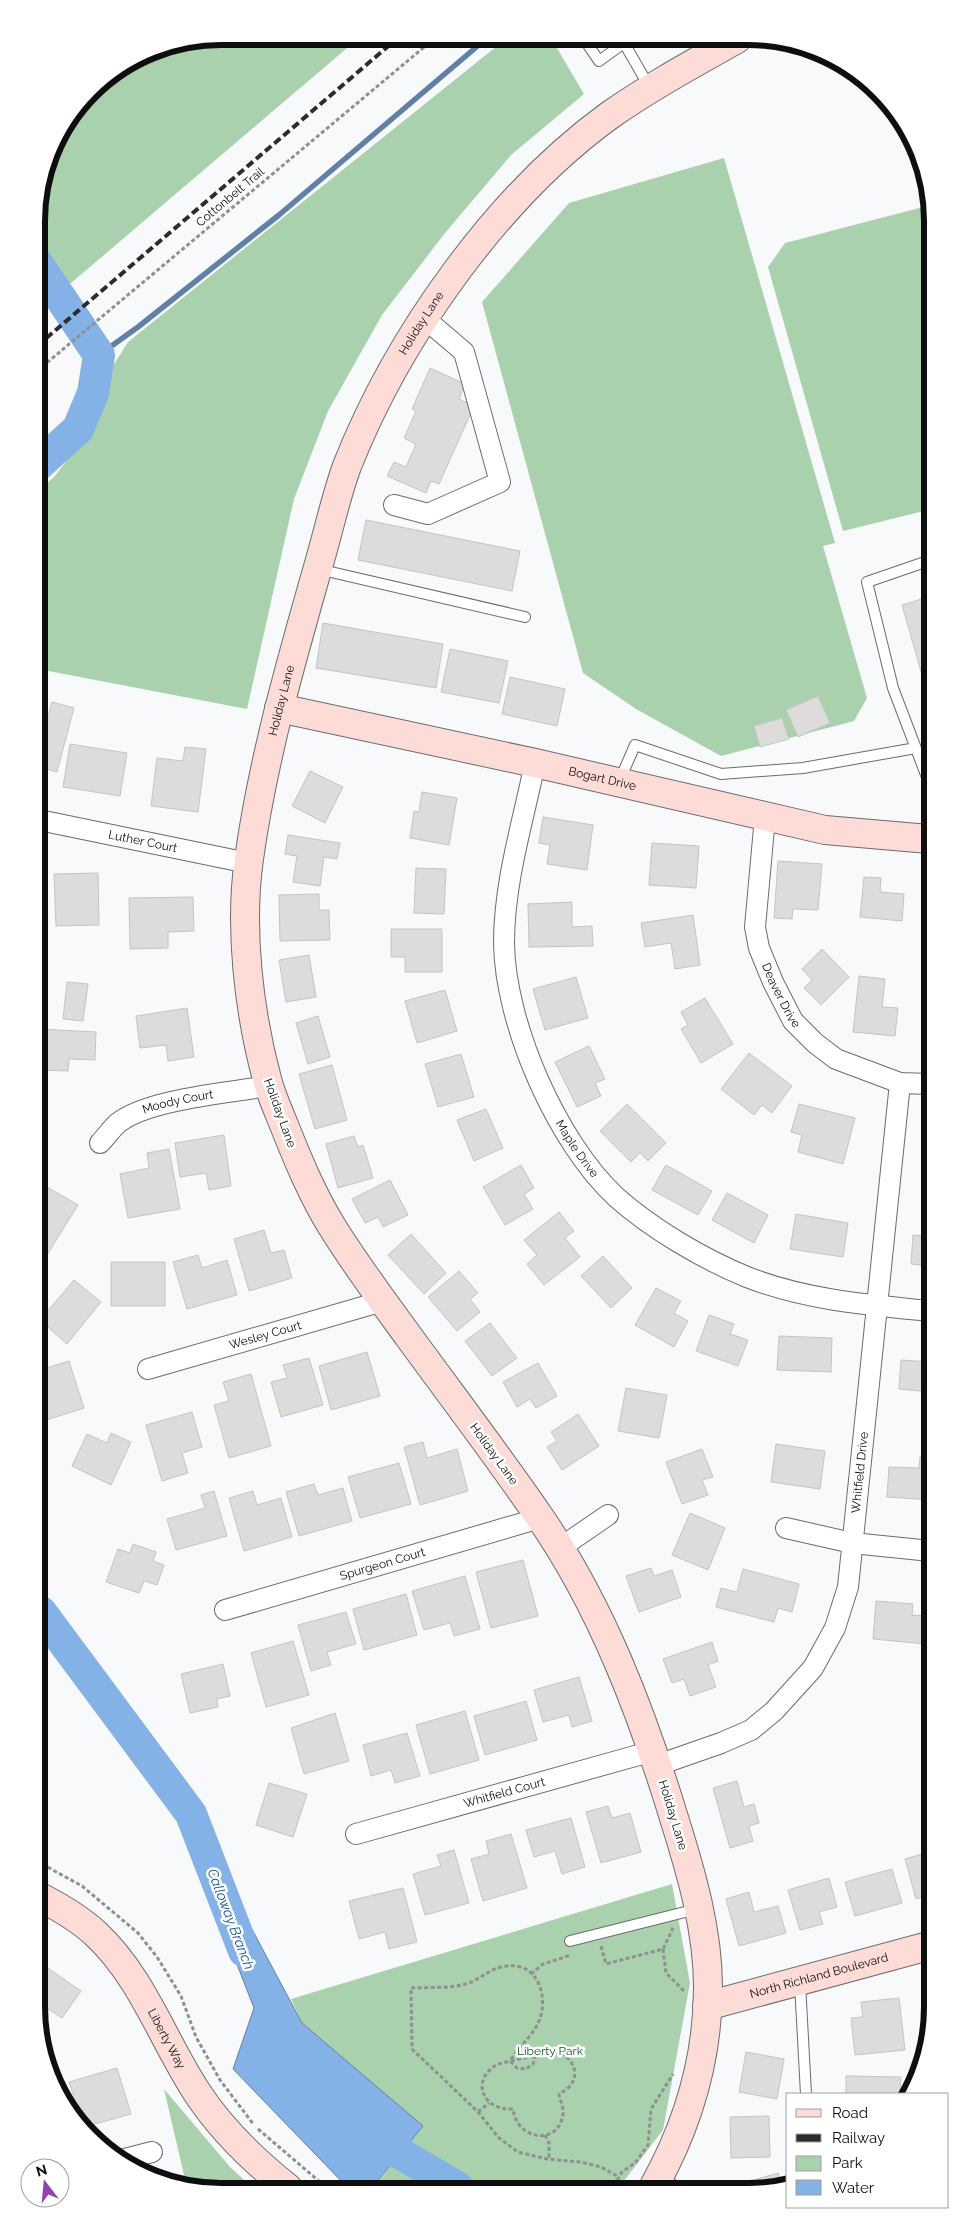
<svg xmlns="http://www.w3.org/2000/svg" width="969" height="2228" viewBox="0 0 969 2228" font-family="Raleway,sans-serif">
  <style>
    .green { fill: #aad1ad }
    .water { fill: #84b1e6; stroke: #6180a6 }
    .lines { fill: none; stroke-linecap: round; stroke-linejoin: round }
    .stream { stroke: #6180a6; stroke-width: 5.5 }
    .river { stroke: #84b1e6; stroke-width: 32 }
    .building { fill: #dddcda; stroke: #c5c4c2 }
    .lane-casing { stroke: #6b6c6e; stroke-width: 12 }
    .street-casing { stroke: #6b6c6e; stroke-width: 22 }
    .secondary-casing { stroke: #6b6c6e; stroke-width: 30 }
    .path { stroke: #8f9091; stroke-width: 3; stroke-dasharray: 4 2.5; stroke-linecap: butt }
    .lane { stroke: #fff; stroke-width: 10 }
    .street { stroke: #fff; stroke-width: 20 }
    .secondary { stroke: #fddcd7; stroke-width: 28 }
    .rail { stroke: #2b2c2d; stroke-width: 4; stroke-dasharray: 8 4; stroke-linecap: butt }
    .labels { text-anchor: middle; stroke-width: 5; stroke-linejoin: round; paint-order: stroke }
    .street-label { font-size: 12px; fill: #0e0e0f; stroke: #fff }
    .park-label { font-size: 12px; fill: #095f22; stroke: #fff }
    .water-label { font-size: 14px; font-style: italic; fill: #175696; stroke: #fff }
    .rim { fill: none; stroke: #0e0e0f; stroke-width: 6 }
  </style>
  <rect width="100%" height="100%" fill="#f7f9fb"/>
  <path class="green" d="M221,36l139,1 -323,275v-104l18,-69 44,-57 51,-32z
    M507,38h44l33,56 -73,61 -66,78 -63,82 -54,96 -34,88 -47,210 -209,-40v-177l16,-15 39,-50 18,-58 17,-27z
    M724,158l111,385 -12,3 44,152 -13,23 -133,35 -85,-47 -53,-36 -101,-371 87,-99z
    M927,206l1,304 -85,21 -75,-264 17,-24z
    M672,1884l18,99 -27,147 -43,56 -252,1 -6,-2 14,-1 47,-58 -121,-103 -11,-24z
    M164,2089l66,78 23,21h-66z"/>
  <path class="water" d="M239,1905l63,118 121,103 -48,58 -29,2 -113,-117 21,-61 -37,-95z"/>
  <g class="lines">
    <path class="stream" d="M99,355l39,-28 141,-112 208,-177"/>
    <path class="river" d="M37,263l62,92 -6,38 -15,36 -41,37
      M41,1612l150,202 53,137
      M362,2131l95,56"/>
  </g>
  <path class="building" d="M430,368l35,16 -6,15 15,7 -35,78 -8,-3 -5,12 -39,-17 7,-14 12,5 10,-23 -12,-6 12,-27 -4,-2z
    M366,520l154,31 -8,40 -154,-31z
    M928,597v99l-26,-91z
    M323,623l120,21 -7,44 -120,-20z
    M450,649l58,12 -9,42 -58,-11z
    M510,677l55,12 -8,37 -55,-12z
    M818,696l12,27 -32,14 -12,-27z
    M52,702l22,6 -17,64 -19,-5v-53l10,3z
    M782,718l7,21 -29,8 -6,-21z
    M70,744l57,9 -7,43 -57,-9z
    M185,747l21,2 -8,63 -47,-6 6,-48 26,3z
    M310,771l33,16 -18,36 -33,-17z
    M422,792l35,6 -8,47 -39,-7 4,-27 5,1z
    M543,817l50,8 -6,45 -40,-6 3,-19 -11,-2z
    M288,835l52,8 -3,16 -13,-2 -4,29 -27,-4 4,-26 -12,-2z
    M652,843l47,3 -3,42 -47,-3z
    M778,861l44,3 -4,46 -25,-1 -1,10 -18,-1z
    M416,868l30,1 -2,45 -30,-1z
    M98,873l1,52 -43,1 -2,-52z
    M864,877l17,1 -1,14 24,2 -2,27 -42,-4z
    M319,894v16h10l1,30 -50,1 -1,-46z
    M193,897l1,34 -26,1v16l-38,1 -1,-51z
    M572,902v25l20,-1 1,20 -64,1 -1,-43z
    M693,915l7,50 -25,4 -4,-26 -26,4 -4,-24z
    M391,929h51v43h-37v-15h-14z
    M42,941l3,21 -6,1v-21z
    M822,949l27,28 -28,28 -17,-17 8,-8 -10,-11z
    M309,955l7,42 -30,5 -7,-42z
    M859,976l26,3 -3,28 16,1 -3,28 -42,-4z
    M576,977l12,41 -43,12 -12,-41z
    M67,982l21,2 -5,37 -20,-2z
    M445,990l12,41 -40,12 -12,-42z
    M705,998l28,46 -32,19 -20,-34 7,-4 -7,-13z
    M922,998h7v45h-7z
    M187,1008l7,49 -26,4 -2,-16 -26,3 -4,-32z
    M318,1016l12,41 -22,7 -12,-41z
    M39,1029l57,3 -1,28 -26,-1 -1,12 -29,-1z
    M589,1046l16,33 -10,4 6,13 -24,11 -22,-45z
    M749,1053l43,33 -20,27 -10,-8 -8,10 -33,-26z
    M461,1054l13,43 -36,10 -13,-43z
    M332,1065l15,55 -32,9 -16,-55z
    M627,1104l39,39 -18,18 -8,-8 -9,9 -31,-31z
    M799,1104l56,14 -12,46 -45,-12 4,-17 -11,-3z
    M486,1109l17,39 -29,13 -17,-41z
    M930,1124v42h-2l-1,-41z
    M224,1135l7,51 -22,4 -3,-17 -26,4 -5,-34z
    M354,1136l4,11 5,-2 10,33 -35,10 -12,-44z
    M169,1149l11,60 -52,9 -8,-44 29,-6 -2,-15z
    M521,1165l13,23 -10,6 9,15 -28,16 -22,-38z
    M666,1165l46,26 -14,24 -46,-25z
    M390,1180l18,35 -25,12 -5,-10 -13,6 -13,-24z
    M47,1187l31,18 -31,50 -7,-4v-53z
    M727,1193l41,22 -14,28 -42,-23z
    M559,1212l15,19 -9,7 15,19 -36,28 -17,-21 10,-9 -13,-15z
    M796,1214l52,9 -5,34 -53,-8z
    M264,1230l7,23 13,-3 8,28 -43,13 -15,-52z
    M411,1234l35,39 -22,21 -36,-39z
    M913,1235l17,1v30l-19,-2z
    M198,1255l4,13 25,-8 10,35 -50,14 -14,-47z
    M603,1256l29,32 -21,20 -30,-32z
    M111,1262h54v44h-54z
    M459,1271l19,22 -8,6 10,13 -23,19 -29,-34z
    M74,1280l27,22 -34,42 -27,-24z
    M656,1288l25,13 -7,12 14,8 -14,26 -39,-22z
    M709,1315l25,9 -4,10 18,6 -10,26 -42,-15z
    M490,1323l27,35 -25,18 -27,-35z
    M779,1336l53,2 -1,34 -54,-2z
    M367,1352l13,44 -49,14 -12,-44z
    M309,1358l14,47 -42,12 -10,-35 16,-4 -4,-13z
    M901,1360l29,2v30l-31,-3z
    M69,1361l15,47 -44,14v-52z
    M538,1363l19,33 -21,12 -6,-9 -13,8 -14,-25z
    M251,1374l20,72 -42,12 -15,-53 15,-4 -6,-19z
    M626,1388l41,7 -8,43 -41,-7z
    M192,1412l10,35 -20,6 6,20 -26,8 -16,-56z
    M578,1414l21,32 -37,24 -15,-23 10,-6 -6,-9z
    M111,1433l20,9 -20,43 -39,-19 15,-32 20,9z
    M423,1442l4,16 30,-9 11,42 -48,14 -16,-58z
    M776,1444l49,7 -5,38 -49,-7z
    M702,1449l11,28 -11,3 6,15 -26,9 -16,-42z
    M920,1457l11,1v42l-44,-3 2,-30 30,1z
    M399,1463l12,41 -51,14 -12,-41z
    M314,1484l4,11 25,-7 9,33 -53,15 -13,-44z
    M214,1491l13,45 -51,14 -9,-31 38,-11 -4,-13z
    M253,1491l4,14 24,-7 11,39 -48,14 -15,-53z
    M690,1513l35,15 -17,42 -36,-15z
    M133,1544l23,8 -3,9 11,4 -7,20 -13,-4 -5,12 -33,-11 12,-33 12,4z
    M523,1560l15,56 -47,12 -15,-56z
    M651,1568l3,8 18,-6 9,27 -42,15 -13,-36z
    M743,1569l56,15 -7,28 -14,-4 -4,14 -58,-15 5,-19 16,4z
    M465,1576l15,53 -26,7 -4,-13 -26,7 -12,-39z
    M406,1594l11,41 -53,15 -11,-41z
    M876,1601l37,3 -1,11 16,1 -2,28 -53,-5z
    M346,1612l10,32 -29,8 4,13 -20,6 -13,-46z
    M293,1641l16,54 -43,12 -15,-54z
    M712,1642l6,19 -10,4 8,22 -26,9 -6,-17 -12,4 -9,-24z
    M223,1664l7,32 -13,3 1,8 -28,6 -9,-39z
    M579,1677l13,44 -20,6 -3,-12 -26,7 -9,-32z
    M526,1701l11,39 -52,15 -11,-39z
    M465,1711l14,49 -49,14 -14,-49z
    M335,1713l14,48 -45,13 -13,-46z
    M407,1733l13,43 -25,7 -4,-13 -20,6 -8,-31z
    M737,1781l7,26 10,-3 5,19 -10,3 4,15 -23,7 -17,-60z
    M269,1783l38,11 -14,43 -37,-12z
    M608,1806l4,12 18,-5 11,39 -40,11 -15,-51z
    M571,1818l14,49 -23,7 -7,-23 -21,6 -8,-27z
    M511,1834l16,54 -44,13 -12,-42 18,-5 -3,-13z
    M454,1850l15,53 -44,12 -12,-41 28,-8 -4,-11z
    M932,1851v43l-16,5 -11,-40z
    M892,1869l10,34 -47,13 -10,-34z
    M829,1878l8,29 -18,5 4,12 -23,6 -12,-40z
    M403,1888l14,54 -28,7 -4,-17 -26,7 -10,-38z
    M749,1892l5,20 24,-6 8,27 -47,13 -13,-47z
    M42,1964l39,27 -19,27 -20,-13z
    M899,1998l6,52 -50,5 -4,-37 12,-1 -2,-15z
    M746,2052l38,7 -7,40 -38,-7z
    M117,2068l14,46 -47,13 -15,-45z
    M846,2076l55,1 -1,17h-54z
    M769,2116l1,41 -39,1 -1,-41z
    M778,2173l4,13h-40l-1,-2z"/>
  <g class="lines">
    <defs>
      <path id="lane" d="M584,39l15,22 25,-18 26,45
        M928,561l-61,21 26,106 35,92
        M318,569l207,48
        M619,782l16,-37 86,29 82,-6 113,-20
        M570,1941l127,-32
        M800,1983l6,111
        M660,2177l15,9"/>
      <g id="street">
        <path d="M394,505l34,9 72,-32 -36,-130 -41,-35"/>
        <path id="s1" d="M535,763c-12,59 -31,119 -31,180 1,81 53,199 112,254 36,32 87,62 131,80 58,23 122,28 183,34"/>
        <path id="s2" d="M765,817l-10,110 4,21 14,34 20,39 22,22 21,16 64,24 29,1"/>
        <path id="s3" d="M39,820l209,43"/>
        <path id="s4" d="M100,1143c6,-6 12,-15 18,-20 30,-24 111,-30 150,-37"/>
        <path id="s5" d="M148,1369l235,-68"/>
        <path d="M786,1528l66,15 79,8"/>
        <path d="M560,1548l48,-33"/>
        <path id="s6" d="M225,1610l315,-92"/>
        <path id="s7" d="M658,1765l63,-22 30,-13 23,-19 39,-43 22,-40 13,-41 52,-504"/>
        <path id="s8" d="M356,1834l297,-83"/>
        <path d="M121,2160l31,-8"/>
      </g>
      <g id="secondary">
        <path id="s9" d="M279,708l256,55 290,67 104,9"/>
        <path id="s10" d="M42,1898c19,10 38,21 54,36 47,44 67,107 102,160 24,36 56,67 90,94"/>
        <path id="s11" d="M707,2006l225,-61"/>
        <path id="s12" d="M654,2186c34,-61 54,-129 54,-199 0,-57 -17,-115 -34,-169 -32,-105 -72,-211 -135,-302 -42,-61 -87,-120 -130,-179 -27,-37 -54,-73 -78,-112 -19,-31 -33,-65 -47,-100 -6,-15 -13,-30 -17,-46 -18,-67 -28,-150 -18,-220 14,-101 43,-201 71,-299 9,-31 16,-64 27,-94 51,-129 150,-269 263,-351 40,-28 84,-52 127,-76"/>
      </g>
    </defs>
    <use href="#lane" class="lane-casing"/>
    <use href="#street" class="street-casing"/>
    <use href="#secondary" class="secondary-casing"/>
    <path class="path" d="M37,371l398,-333
      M42,1864l40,22 56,47 19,24 24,39 15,41 24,43 34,45
      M601,1946l5,18 57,-15 10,-21
      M663,1949l3,24 18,18
      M531,1974l12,-10 28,-9
      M555,2051c16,4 27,22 14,36 -3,3 -7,5 -10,7 1,7 5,13 4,20 -4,32 -46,27 -50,-5 -30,2 -44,-29 -15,-45z
      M536,2055l-3,9 -7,5 -9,-1 -7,-7c8,-14 23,-25 29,-40 10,-24 -1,-59 -32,-55 -15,1 -25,12 -38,17 -18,6 -40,4 -58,5l1,61 66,63 21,26 19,14 29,7 34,3 20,5 18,10
      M478,2112l11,-9
      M258,2129l69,59
      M545,2135l4,8v16
      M614,2186l8,-14 13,-9 13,-18 3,-36 22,-35"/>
    <use href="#lane" class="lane"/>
    <use href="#street" class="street"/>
    <use href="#secondary" class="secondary"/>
    <path class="rail" d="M37,346l362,-309"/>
  </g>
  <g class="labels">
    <g class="street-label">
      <text transform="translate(230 197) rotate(-40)" y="4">Cottonbelt Trail</text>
      <text dy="4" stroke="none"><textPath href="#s12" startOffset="2020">Holiday Lane</textPath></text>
      <text dy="4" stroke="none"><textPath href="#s12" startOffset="1615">Holiday Lane</textPath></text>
      <text dy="4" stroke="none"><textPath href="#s9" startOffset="331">Bogart Drive</textPath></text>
      <text dy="4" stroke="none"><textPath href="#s3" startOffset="106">Luther Court</textPath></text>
      <text dy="4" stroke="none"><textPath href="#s2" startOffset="184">Deaver Drive</textPath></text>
      <text dy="4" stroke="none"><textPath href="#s4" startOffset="91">Moody Court</textPath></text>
      <text transform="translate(280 1113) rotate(70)" y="4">Holiday Lane</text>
      <text dy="4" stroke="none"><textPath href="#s1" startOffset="404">Maple Drive</textPath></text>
      <text dy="4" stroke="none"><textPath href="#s5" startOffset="122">Wesley Court</textPath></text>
      <text transform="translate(494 1454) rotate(54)" y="4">Holiday Lane</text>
      <text dy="4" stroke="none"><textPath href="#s7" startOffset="391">Whitfield Drive</textPath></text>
      <text dy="4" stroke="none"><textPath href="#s6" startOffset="164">Spurgeon Court</textPath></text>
      <text dy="4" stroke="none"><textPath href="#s8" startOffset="154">Whitfield Court</textPath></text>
      <text transform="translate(673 1815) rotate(73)" y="4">Holiday Lane</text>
      <text dy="4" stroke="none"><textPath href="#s11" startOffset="116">North Richland Boulevard</textPath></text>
      <text dy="4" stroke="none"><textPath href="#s10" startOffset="192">Liberty Way</textPath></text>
    </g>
    <g class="park-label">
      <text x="550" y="2055">Liberty Park</text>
    </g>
    <g class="water-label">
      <text transform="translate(231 1919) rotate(69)" y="5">Calloway Branch</text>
    </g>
  </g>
  <path d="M0 0H969V2228H0ZM221 45H748A176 176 0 0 1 924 221V2007A176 176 0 0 1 748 2183H221A176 176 0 0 1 45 2007V221A176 176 0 0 1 221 45Z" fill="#fff" fill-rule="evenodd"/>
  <path class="rim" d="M221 45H748A176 176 0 0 1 924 221V2007A176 176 0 0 1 748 2183H221A176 176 0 0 1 45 2007V221A176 176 0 0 1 221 45Z"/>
  <rect x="786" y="2093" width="162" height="115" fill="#ffffff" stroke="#9f9f9f"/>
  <rect x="796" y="2109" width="25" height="8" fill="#fddcd7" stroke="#9f9f9f"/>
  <text x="832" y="2118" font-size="15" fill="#0e0e0f">Road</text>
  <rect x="796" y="2134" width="25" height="8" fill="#2b2c2d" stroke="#9f9f9f"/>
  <text x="832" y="2143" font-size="15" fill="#0e0e0f">Railway</text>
  <rect x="796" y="2156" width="25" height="15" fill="#aad1ad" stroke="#9f9f9f"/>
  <text x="832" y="2168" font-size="15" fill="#0e0e0f">Park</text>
  <rect x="796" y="2180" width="25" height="15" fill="#84b1e6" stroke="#9f9f9f"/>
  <text x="832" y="2193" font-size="15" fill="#0e0e0f">Water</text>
  <g transform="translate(45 2183) rotate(344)"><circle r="24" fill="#ffffff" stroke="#9f9f9f"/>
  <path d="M0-4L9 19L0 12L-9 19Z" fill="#9741ae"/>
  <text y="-8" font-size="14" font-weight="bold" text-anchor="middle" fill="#0e0e0f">N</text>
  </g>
</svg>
